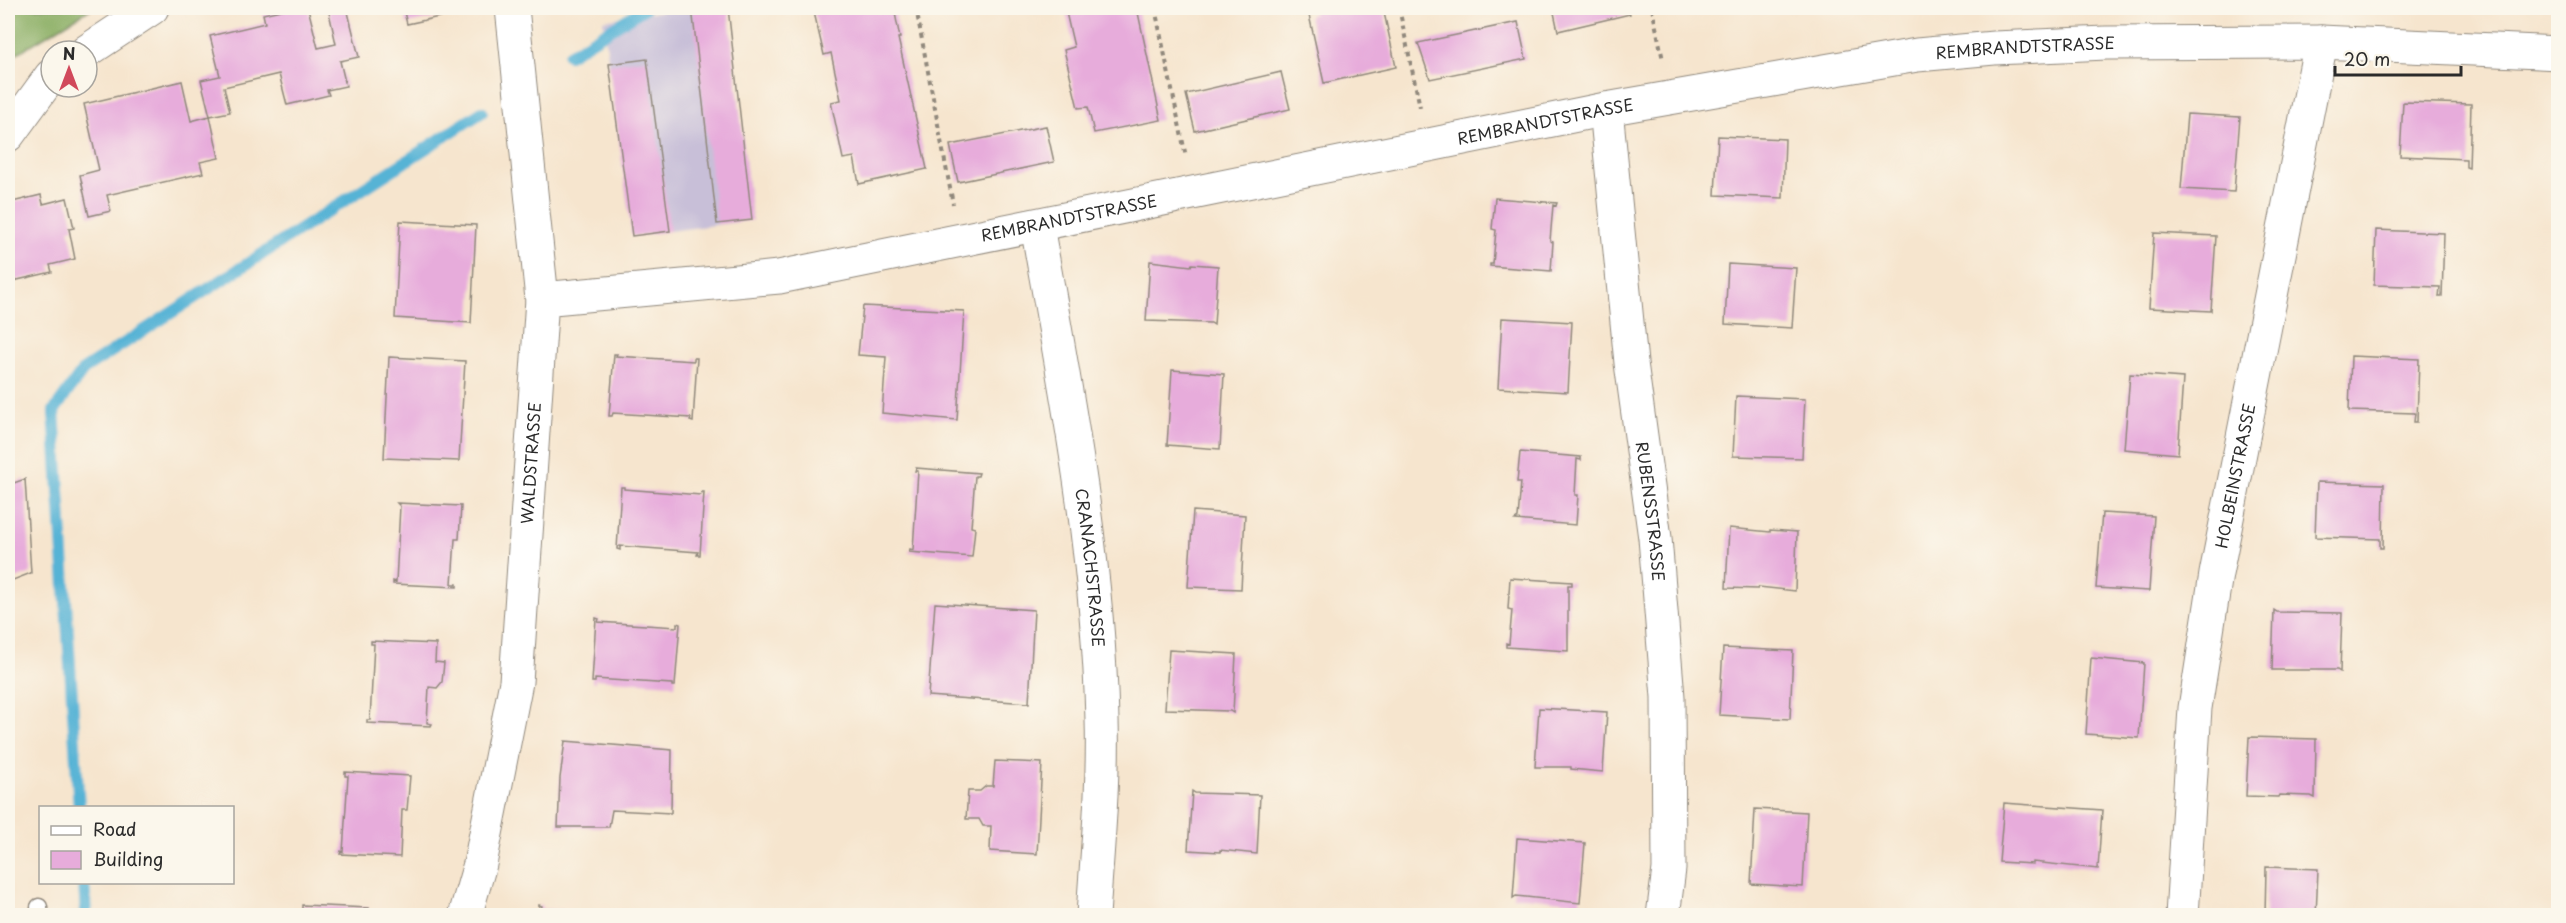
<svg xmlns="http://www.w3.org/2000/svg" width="2566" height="923" viewBox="0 0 2566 923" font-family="'Playpen Sans',sans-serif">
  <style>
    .industrial { fill: #c8bfd8 }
    .forest { fill: #8aae63; stroke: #5a6c47; stroke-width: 1.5 }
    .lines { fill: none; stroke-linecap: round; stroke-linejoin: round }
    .stream { stroke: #57b3d5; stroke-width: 12 }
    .building { fill: #e7acdb }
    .lane-casing { stroke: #90887c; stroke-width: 19 }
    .street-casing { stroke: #90887c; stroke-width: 35 }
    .path { stroke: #90887c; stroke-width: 4; stroke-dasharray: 4.5 4.5; stroke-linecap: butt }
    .lane { stroke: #fff; stroke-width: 16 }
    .street { stroke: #fff; stroke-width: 33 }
    .labels { text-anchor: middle; stroke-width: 4.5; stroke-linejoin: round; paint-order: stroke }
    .street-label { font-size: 16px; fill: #2b2b2b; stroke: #fbf7ec }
  </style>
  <rect width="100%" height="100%" fill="#fbf7ec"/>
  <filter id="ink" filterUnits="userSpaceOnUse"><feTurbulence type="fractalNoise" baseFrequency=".0167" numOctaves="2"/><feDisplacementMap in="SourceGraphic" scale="12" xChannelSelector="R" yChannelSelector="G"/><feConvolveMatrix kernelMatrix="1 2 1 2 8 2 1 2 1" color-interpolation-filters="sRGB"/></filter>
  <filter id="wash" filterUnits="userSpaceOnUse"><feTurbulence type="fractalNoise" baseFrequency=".008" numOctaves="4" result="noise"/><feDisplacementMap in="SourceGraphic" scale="24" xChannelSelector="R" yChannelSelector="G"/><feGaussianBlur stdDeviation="1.35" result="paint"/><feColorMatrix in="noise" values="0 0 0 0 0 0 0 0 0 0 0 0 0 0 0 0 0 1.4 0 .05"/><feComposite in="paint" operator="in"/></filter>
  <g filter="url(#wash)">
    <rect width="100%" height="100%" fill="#f6e5ce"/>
    <path class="industrial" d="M683,8h45l24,212 -120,16 -29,-216z"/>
    <path class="forest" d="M8,8h84l-84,51z"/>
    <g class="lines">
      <path class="stream" d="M569,55l76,-47
        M79,808l-25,-397 29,-41 399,-258
        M84,882l2,34"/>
    </g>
    <g id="blocks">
      <path class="building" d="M289,8h19l10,40 18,-4 -8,-36h19l12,49 -19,4 6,25 -19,4 2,5 -42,10 -8,-31 -55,13 6,25 -20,4 -9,-36 19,-4 -10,-40 55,-13 -2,-9z
        M403,8h48l2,6 -46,10z
        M692,8h36l24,212 -35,4z
        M813,8h81l6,30h-2l29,131 -68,15 -5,-27 -11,2 -12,-57 10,-2 -10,-47 -7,2z
        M1065,8h72l24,112 -67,13 -6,-26 -10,1 -14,-58 10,-3z
        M1312,8h71l13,59 -72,16 -15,-68 5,-1z
        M1553,8h75l2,6 -72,17z
        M1518,22l8,37 -96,20 -12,-36z
        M647,59l23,172 -38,5 -23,-172z
        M1281,72l9,37 -95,22 -9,-37z
        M182,81l9,40 19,-5 9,42 -19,4 3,11 -96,22 4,16 -22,5 -9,-41 19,-5 -15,-66z
        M2403,102l68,2 -2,64 -3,-1v-8l-66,-3z
        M2187,114l53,3 -6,75 -53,-3z
        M1046,126l8,36 -96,20 -8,-37z
        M1718,136l67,3 -2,59 -68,-3z
        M41,195l2,9 24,-6 7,30 -5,1 6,30 -25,6 2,7 -39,9 -1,-8 -4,1v-71z
        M1495,198l62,5 -1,3 -3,-1 -3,36 3,1 -2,29 -61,-5v-2h3l3,-34 -4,-1z
        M400,221l76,4 -5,98 -76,-5z
        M2376,230l68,3 -2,64h-3l1,-10 -66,-2z
        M2154,233l62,3 -5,75 -62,-3z
        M1150,261l41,5 1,-2 26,2 -4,59 -3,-2 -65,-2z
        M1728,264l68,4 -4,60 -67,-4z
        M863,306l101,5 -7,109 -75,-7 4,-56 -28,-2z
        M1502,318l70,4 -4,70 -70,-4z
        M614,354h3l-1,2 78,5v-3h3l-4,64 -3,-1 1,-3 -78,-5 -1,3h-3z
        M2351,356l68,3 -2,63h-3l1,-9 -66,-2z
        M389,357l76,4 -6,100 -75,-3z
        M1172,370l52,4 -4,75 -53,-4z
        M2130,374l53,4 -5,76 -54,-5z
        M1736,396l69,3 -3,59 -69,-2z
        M1520,452l61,5v3l-4,-1 -2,36h3l-2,30 -61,-5 3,-2 3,-36h-4z
        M916,468l63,5 -1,3h-3l-4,51 4,1 -3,29 -63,-5 1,-3 3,1 5,-79h-3z
        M25,479l6,94 -23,9v-97z
        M2317,482l67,2 -1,64h-3v-9l-65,-2z
        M621,487h3v2l77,6 1,-3h2l-4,63h-3l1,-3 -78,-6v4l-3,-1z
        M397,503l64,3 -2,33h-4l-3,45h5v3l-64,-3v-3l3,1 4,-76z
        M1193,511l52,4 -4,74 -53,-2z
        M2102,513l52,3 -5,75 -53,-3z
        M1729,528l41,4v-2l27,2 -2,59 -36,-4 -1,2 -32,-1z
        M1510,578l62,4v3h-4v66l-62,-4v-4l3,1 3,-34 -4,-1z
        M935,603l99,7 -5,93 -101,-7z
        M2274,610l3,2 65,1 -2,59 -3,-2h-65z
        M596,618l3,1 -1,3 79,5v-4l3,1 -5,62h-3v-2l-77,-5v3h-3z
        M371,641l65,3 -1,18 9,1 -2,19 -5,6 -8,-1 -2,36 5,1 -1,2 -64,-3v-3h3l4,-76h-3z
        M1723,648l70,3 -3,68 -71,-4z
        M1169,650l67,4 -3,59 -3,-2 -65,-2z
        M2091,658l53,5 -5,75 -53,-4z
        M1539,708l68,4 -4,60 -32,-3v-2h-36z
        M2249,737l67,2 -1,59 -4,-2 -32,-1 -1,2 -32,-1z
        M565,741l107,9 -1,63 -59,-3 -3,17h-51l2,-49z
        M995,761l47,2 -5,91 -47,-3 1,-25h-8l-4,-7h-13l2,-28h12l6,-5h7z
        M345,772l65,4 -3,34h-5l-2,47 -60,-3 1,-3 2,1 5,-76h-3z
        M1192,791l3,2 65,2 -3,59 -37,-4v2l-32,-2z
        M2004,803l98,7 -4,59 -65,-7v2l-34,-2z
        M1755,809l52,3 -4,75 -52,-3z
        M1517,838l68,5 -5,60 -64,-7 -3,2z
        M2266,867l52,2 -2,47h-51z
        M302,905l67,3v8h-67z
        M539,905l3,1 -1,3 78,5v-4l3,1v5h-84z"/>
    </g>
  </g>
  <g filter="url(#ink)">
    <use href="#blocks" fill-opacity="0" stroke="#90887c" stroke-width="1.5"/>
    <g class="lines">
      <defs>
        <path id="lane" d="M39,907l1,9"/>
        <g id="street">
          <path d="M87,51l65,-43"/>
          <path id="s1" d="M1606,109l25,254 24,175 13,159 1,172 -6,47"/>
          <path d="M8,135l43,-59"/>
          <path id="s2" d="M1037,226c29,164 61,327 65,494 2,65 -5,131 -9,196"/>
          <path id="s3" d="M542,299l237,-22 827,-168 311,-54 77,-7 112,-5 215,-1 237,11"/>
          <path id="s4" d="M465,916l15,-52 36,-182 26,-383 -30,-291"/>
          <path id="s5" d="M2182,916l13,-208 21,-134 105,-532"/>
        </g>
      </defs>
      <use href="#lane" class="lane-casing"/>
      <use href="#street" class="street-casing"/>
      <path class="path" d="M916,8l37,196
        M1155,8l31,149
        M1399,8l21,99
        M1652,8l11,52"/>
      <use href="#lane" class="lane"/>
      <use href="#street" class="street"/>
    </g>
  </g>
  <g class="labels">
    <g class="street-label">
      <text dy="6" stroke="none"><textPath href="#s3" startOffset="1506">REMBRANDTSTRASSE</textPath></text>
      <text dy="6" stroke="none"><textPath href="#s3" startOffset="1020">REMBRANDTSTRASSE</textPath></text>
      <text dy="6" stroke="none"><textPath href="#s3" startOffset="534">REMBRANDTSTRASSE</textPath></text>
      <text dy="6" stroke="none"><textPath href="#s4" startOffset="459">WALDSTRASSE</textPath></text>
      <text dy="6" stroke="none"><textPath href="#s5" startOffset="444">HOLBEINSTRASSE</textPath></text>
      <text dy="6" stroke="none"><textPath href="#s1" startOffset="405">RUBENSSTRASSE</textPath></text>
      <text dy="6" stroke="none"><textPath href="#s2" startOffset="346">CRANACHSTRASSE</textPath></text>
    </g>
  </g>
  <rect width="2566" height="923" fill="none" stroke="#fbf7ec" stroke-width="30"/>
  <rect x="39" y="806" width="195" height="78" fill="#fbf7ec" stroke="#a8a59f" stroke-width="1.5"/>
  <rect x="51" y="826" width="30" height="9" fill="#ffffff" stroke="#a8a59f" stroke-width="1.5"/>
  <text x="93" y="836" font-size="18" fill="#2b2b2b">Road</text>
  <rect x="51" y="851" width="30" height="18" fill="#e7acdb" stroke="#a8a59f" stroke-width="1.5"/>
  <text x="93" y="866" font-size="18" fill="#2b2b2b">Building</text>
  <g transform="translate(69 69)"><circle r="28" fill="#fbf7ec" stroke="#a8a59f" stroke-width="1.5"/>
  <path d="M0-4.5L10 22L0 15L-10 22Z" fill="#d1495b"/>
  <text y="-9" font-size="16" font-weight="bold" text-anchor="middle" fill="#2b2b2b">N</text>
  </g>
  <path d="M2335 66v9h126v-9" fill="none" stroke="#2b2b2b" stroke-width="3"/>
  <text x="2344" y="66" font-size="18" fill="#2b2b2b" stroke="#fbf7ec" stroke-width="4.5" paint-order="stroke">20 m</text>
</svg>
